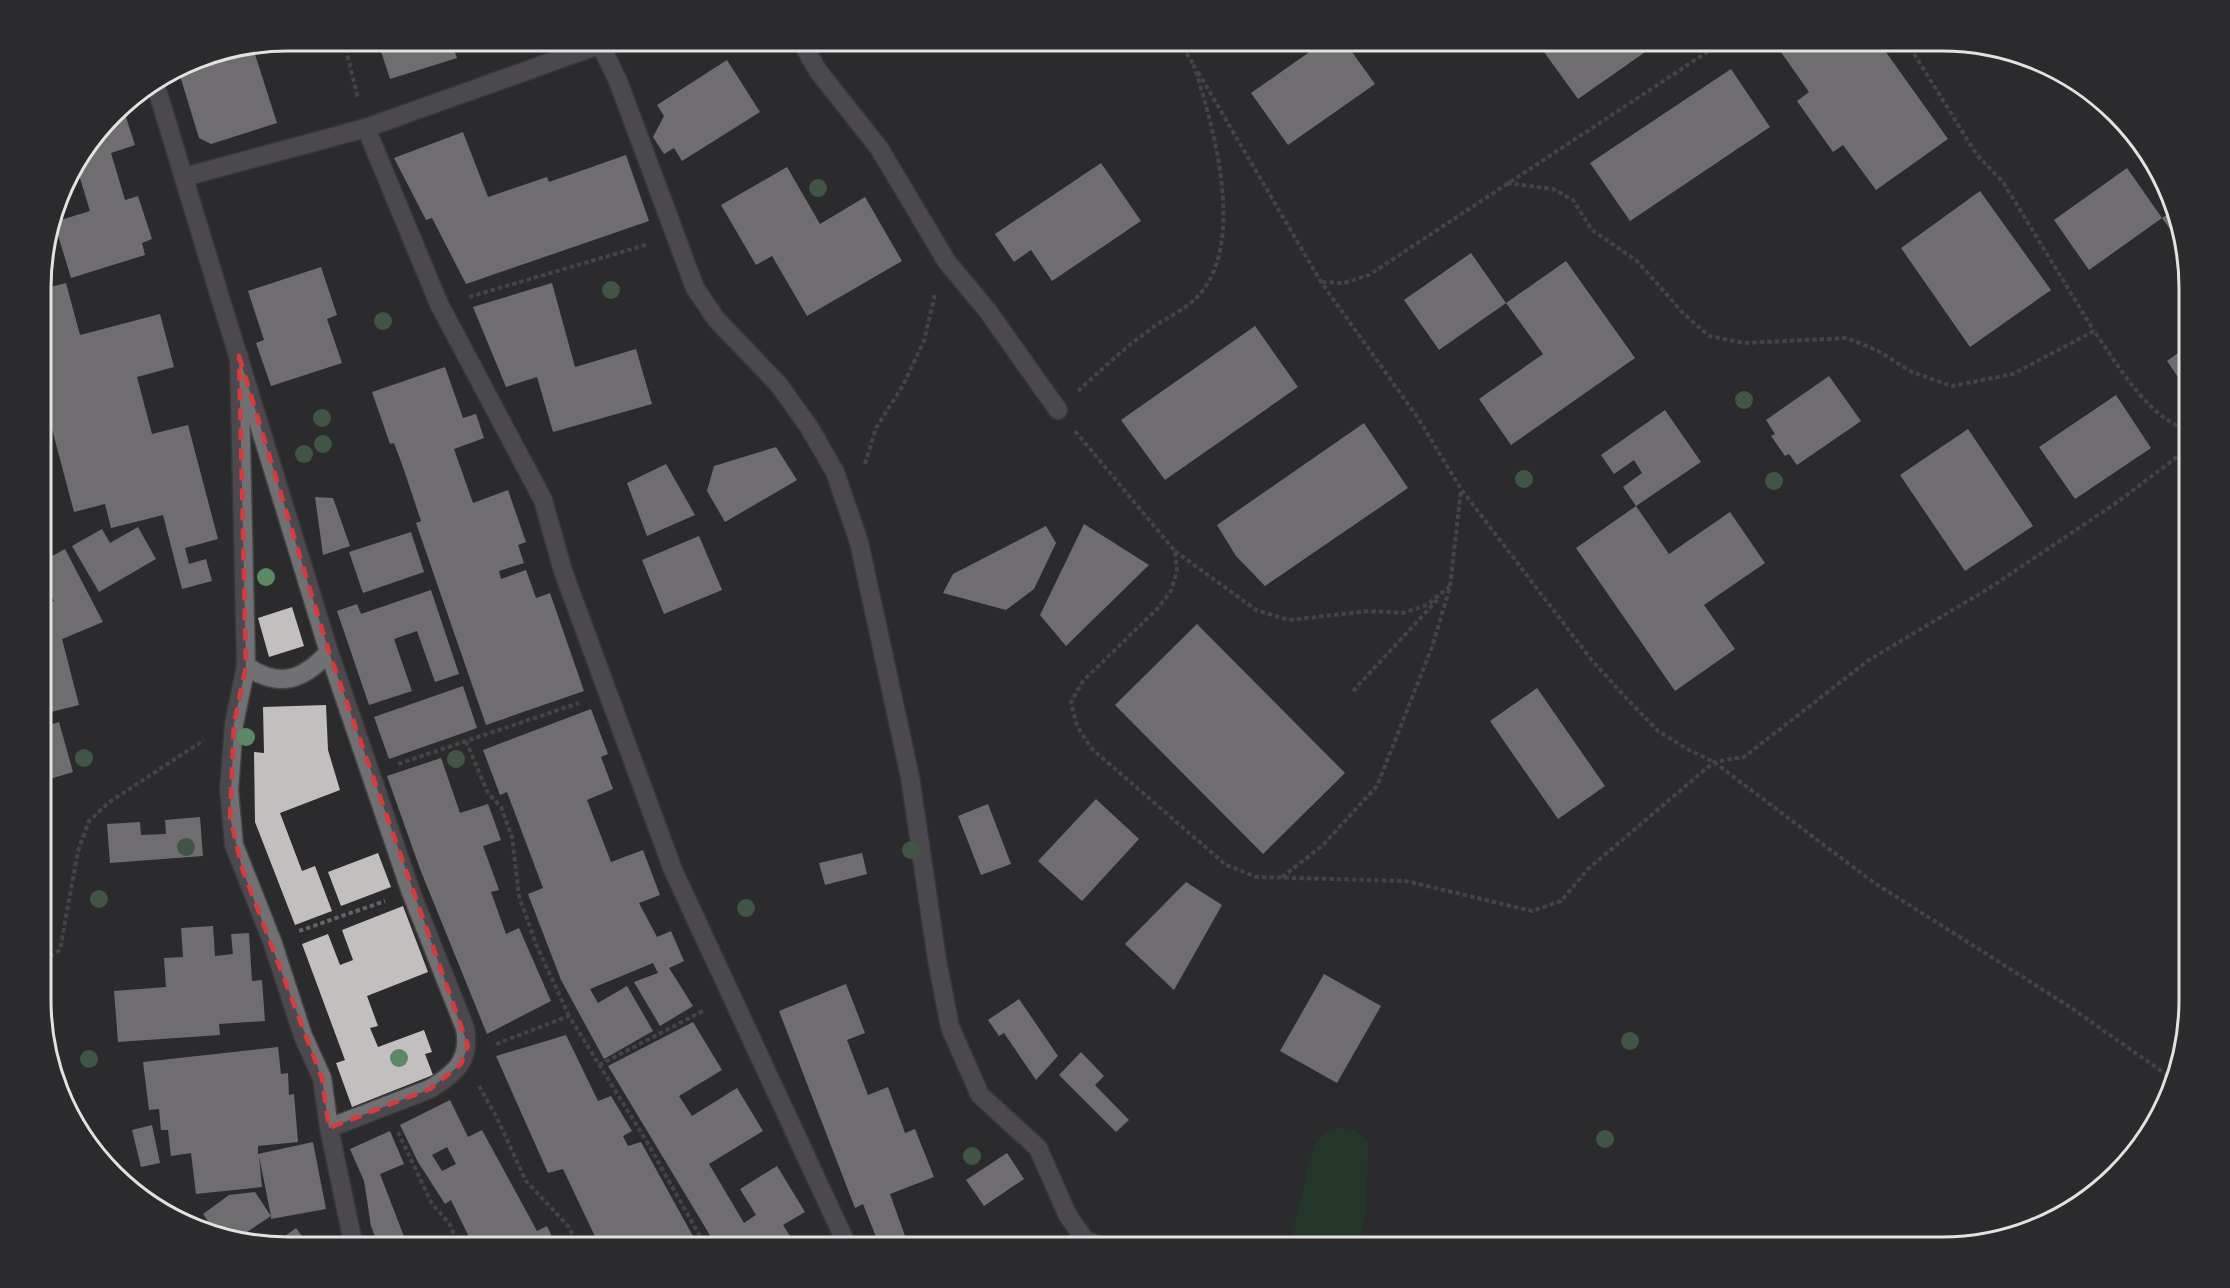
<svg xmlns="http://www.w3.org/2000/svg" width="2230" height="1288" viewBox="0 0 2230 1288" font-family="'Public Sans',sans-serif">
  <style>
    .green { fill: #1c4324 }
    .building { fill: #c2bfbe; fill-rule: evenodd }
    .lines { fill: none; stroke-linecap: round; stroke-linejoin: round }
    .street-casing { stroke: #454546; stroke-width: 21 }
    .path { stroke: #636265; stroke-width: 4; stroke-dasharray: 4.5 3; stroke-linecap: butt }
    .street { stroke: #717073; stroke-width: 18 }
    .tree { fill: #5b8964 }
    .marked { fill: none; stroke: #d73b3b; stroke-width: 4.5; stroke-dasharray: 12 8; stroke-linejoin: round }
    .rim { fill: none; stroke: #e2e2e3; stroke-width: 3 }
  </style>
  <rect width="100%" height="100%" fill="#2b2a2d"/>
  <path class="green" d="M1337,1127l17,3 14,10 -1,60 -7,47h-72c3,-15 8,-30 12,-45 7,-22 8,-68 37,-75z"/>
  <path class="building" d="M383,41h68l6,17 -67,21 -12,-37z
    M1325,41h19l31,43 -87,61 -37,-52z
    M1536,41h125l-83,58z
    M1775,41h103l70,98 -72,51 -33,-45 -10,7 -36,-51 12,-9 -35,-50z
    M253,48l24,75 -66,21 -12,-6 -21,-69 16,-10z
    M727,60l33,52 -78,49 -8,-13 -10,6 -11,-17 11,-21 -7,-11z
    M1731,69l39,58 -140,94 -40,-58z
    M122,105l13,40 -24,8 14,47 13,-4 14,43 -10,4 3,12 -74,23 -17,-56 36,-11 -14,-46z
    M463,132l25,65 59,-20 2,5 77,-27 23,66 -183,63 -34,-66 -6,2 -32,-62z
    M1101,163l40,58 -89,60 -21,-31 -17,12 -19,-28z
    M787,167l33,57 45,-27 37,64 -95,55 -35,-60 -16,9 -35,-60z
    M2127,168l35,50 -73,52 -35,-50z
    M1980,191l71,99 -81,57 -69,-99z
    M2171,212l9,30v1l-18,-25z
    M1471,253l35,50 -67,47 -35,-50z
    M1566,261l69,97 -124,87 -32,-46 64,-45 -37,-51z
    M321,267l16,48 -10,4 15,44 -71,23 -15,-43 8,-3 -16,-49z
    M66,283l14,52 80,-21 14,53 -37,10 15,57 36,-9 30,114 -33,9 4,16 17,-5 6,22 -30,8 -19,-74 -52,13 -6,-24 -31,8 -31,-117v-106z
    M552,283l23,84 61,-18 16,55 -99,28 -16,-55 -31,10 -33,-80z
    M1255,326l43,61 -133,93 -44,-60z
    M2189,345v48l-22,-32z
    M445,367l18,51 13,-4 8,24 -30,11 19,54 35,-13 18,52 -8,3 6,18 -25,8 2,8 25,-9 10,28 14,-5 34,98 -98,34 -70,-202 5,-2 -18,-54 -9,-24 -4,1 -18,-52z
    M1829,376l32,45 -64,44 -8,-11 -4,2 -14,-20 4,-2 -9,-14z
    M2116,395l35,53 -76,51 -36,-52z
    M1665,410l36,52 -65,44 -13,-19 19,-14 -8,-13 -20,14 -13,-19z
    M1364,423l44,65 -143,98 -29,-30 -19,-31z
    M1968,429l65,97 -68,45 -65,-96z
    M776,447l21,33 -72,42 -18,-31 7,-25z
    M666,464l29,51 -48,21 -20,-53z
    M315,497l18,1 17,48 -27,9z
    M1636,506l33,48 61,-42 35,51 -61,42 31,44 -60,42 -99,-143z
    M1084,524l65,41 -83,81 -26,-31z
    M1046,526l10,17 -22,46 -28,21 -63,-17 10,-19z
    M138,527l18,32 -57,33 -27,-46 30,-17 8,14z
    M411,532l13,40 -61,21 -14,-41z
    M699,536l23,54 -58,24 -22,-54z
    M65,549l38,73 -41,17 17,66 -36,9v-109l11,-4 -11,-20v-20z
    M431,590l28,84 -24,8 -18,-51 -23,8 18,52 -43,14 -32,-94 20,-7 4,10z
    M292,607l12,39 -35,11 -11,-39z
    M1197,624l148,149 -82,81 -148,-149z
    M463,686l14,42 -88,31 -15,-42z
    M1537,688l68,98 -47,33 -68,-98z
    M326,705l2,45 12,40 -60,23 22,58 13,-5 17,45 -37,14 -40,-103 -1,-70 10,1 -1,-46z
    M591,709l17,45 -7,3 12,32 -26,11 24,62 32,-12 17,45 -21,8 18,34 14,-6 13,30 -15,7 24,38 -33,20 -26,-44 24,-9 -5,-10 -63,26 8,14 29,-17 26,45 -49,28 -43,-79 -33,-86 15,-6 -36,-96 -7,3 -17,-45z
    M59,722l14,50 -30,9v-54z
    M441,758l19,55 28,-9 13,36 -18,6 16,44 -8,2 15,42 13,-6 32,73 -64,33 -67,-165 -33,-93z
    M1096,799l43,40 -57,62 -44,-40z
    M988,804l23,60 -30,11 -23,-59z
    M200,817l3,39 -93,7 -3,-39 33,-2 1,13 25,-1 -1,-14z
    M378,853l13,34 -50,19 -13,-34z
    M862,853l5,21 -42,11 -6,-22z
    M1186,882l36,23 -48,85 -49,-46z
    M43,906l7,2 -7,26z
    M403,906l25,66 -61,24 11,30 -8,2 8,19 46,-17 8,22 -7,2 8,21 -81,32 -16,-44 9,-3 -43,-116 26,-10 12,31 13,-5 -11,-30z
    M213,926l2,30 18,-2 -2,-20 18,-1 3,48 10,-1 3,41 -46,3 1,11 -102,7 -4,-51 52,-4 -2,-29 19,-1 -2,-29z
    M1324,974l57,32 -44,77 -57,-32z
    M846,984l19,49 -18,7 21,55 20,-8 17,46 10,-4 19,48 -44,17 19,53h-29l-17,-43 -8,4 -76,-197z
    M1019,999l39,57 -22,24 -32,-47 -5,3 -11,-16z
    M693,1022l29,48 -43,26 13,20 45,-28 26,43 -54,33 35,59 12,-8 -16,-26 37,-23 28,46 -22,13 12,19 -5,3h-73l-109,-181z
    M566,1035l32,66 13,-5 21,35 -9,5 5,10 13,-4 58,105h-99l-37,-78 -15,4 -52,-117z
    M278,1047l3,27 7,-1 1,22 5,-1 4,48 -40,4v8l55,-12 13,67 -55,10v-3l-36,24 -11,-1 -5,-2 -16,-23 26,-19 26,-3 16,24 -12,-60 3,31 -66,7 -5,-41 -20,3 -3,-26h-7l-2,-21 -10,1 -6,-48z
    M1081,1052l23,24 -9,9 34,35 -13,12 -57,-57z
    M450,1100l18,37 14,-7 55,101 10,-5 10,21h-91l-3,-6 6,-4 -18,-37 -6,4 -27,-42 -18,-37zM447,1147l9,17 -14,7 -10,-16z
    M152,1125l8,38 -19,4 -9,-37z
    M390,1131l14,33 -24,10 28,73h-29l-8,-21 -7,-45 -14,-32z
    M1007,1153l17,26 -40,27 -18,-26z
    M296,1228l14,19 -37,-2z"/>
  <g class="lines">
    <defs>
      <path id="street" d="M801,41l17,30 61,77 68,114 40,48 71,100
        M600,44l18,37 77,207 21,31 63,66 30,42 26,45 24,70 51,235 27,183 13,67 30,68 58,53 30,68 17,24 18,7
        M155,83c57,190 116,379 174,569 -26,28 -49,37 -83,14l-7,-310
        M366,128l73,176 104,196 20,71 110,299 175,377
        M184,177l182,-49 244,-87
        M246,666l-12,58 -5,66 5,55 38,96 31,95 19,42 7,50 25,119
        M329,1128l101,-39c26,-16 41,-29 35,-61l-54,-136 -82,-240"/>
    </defs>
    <use href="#street" class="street-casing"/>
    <path class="path" d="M344,41l14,58
      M1178,41l16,24
      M1906,41l71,114 26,27 91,149
      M1198,72l123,210 97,136 43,71 129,169 37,41 31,32 31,19 25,12 159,120 197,125 100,70
      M1507,183l46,6 20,11 19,30 45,31 46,52 26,23 35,7 103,-5 31,13 34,21 40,14 61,-12 81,-43c25,35 52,85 95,100
      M1322,282l22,1 25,-8 355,-234
      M469,297l180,-53
      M1078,391c23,-21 45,-42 70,-60 15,-12 36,-20 49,-34 51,-52 16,-173 -4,-234
      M1075,431l100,120 2,20 -6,20 -13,17 -75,73 -12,21 6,24 14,22 135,117 31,12 149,4 126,30 29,-10 27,-32 126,-107 30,-5 125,-97 122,-73 125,-84 73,-55
      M865,464l11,-36 26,-41 22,-46 11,-47
      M1175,551l81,59 33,10 80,-9 34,2 24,-8 22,-18
      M1353,691l87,-94
      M466,741l22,52 13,14 11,30 7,59 17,48 33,72
      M398,764l181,-61
      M1282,877l40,-31 55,-60 55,-139 18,-60 11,-97
      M299,931l86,-30
      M43,960l17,-10 18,-99 11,-30 19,-18 96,-63
      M496,1044l73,-28 78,126 59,105
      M599,1065l106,-55
      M479,1086l18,32 29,63 43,46 9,20
      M398,1132l34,72 17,19 10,24
      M800,1247l12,-7"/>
    <use href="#street" class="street"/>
  </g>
  <g class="tree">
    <circle cx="818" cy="188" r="9"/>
    <circle cx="611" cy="290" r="9"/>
    <circle cx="383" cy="321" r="9"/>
    <circle cx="1744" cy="400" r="9"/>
    <circle cx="322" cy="418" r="9"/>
    <circle cx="323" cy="444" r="9"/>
    <circle cx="304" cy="454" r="9"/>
    <circle cx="1524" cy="479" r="9"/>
    <circle cx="1774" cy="481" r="9"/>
    <circle cx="266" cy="577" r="9"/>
    <circle cx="246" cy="737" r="9"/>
    <circle cx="84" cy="758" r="9"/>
    <circle cx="456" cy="759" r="9"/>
    <circle cx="186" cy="847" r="9"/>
    <circle cx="911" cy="850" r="9"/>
    <circle cx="99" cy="899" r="9"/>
    <circle cx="746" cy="908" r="9"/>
    <circle cx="1630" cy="1041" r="9"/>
    <circle cx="399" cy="1058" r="9"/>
    <circle cx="89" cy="1059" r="9"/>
    <circle cx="1605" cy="1139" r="9"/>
    <circle cx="972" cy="1156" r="9"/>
  </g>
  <path d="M0 0H2230V1288H0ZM239,356l90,296 139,394 -7,18 -31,25 -101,39 -7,-50 -80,-210 -12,-51 4,-93 12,-58z" fill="#2b2a2d" fill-opacity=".55" fill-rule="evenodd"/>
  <path class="marked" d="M239,356l90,296 139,394 -7,18 -31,25 -101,39 -7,-50 -80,-210 -12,-51 4,-93 12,-58z"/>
  <path d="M0 0H2230V1288H0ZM288 51H1942A237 237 0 0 1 2179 288V1000A237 237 0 0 1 1942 1237H288A237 237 0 0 1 51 1000V288A237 237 0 0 1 288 51Z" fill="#2b2a2d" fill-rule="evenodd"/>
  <path class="rim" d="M288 51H1942A237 237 0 0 1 2179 288V1000A237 237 0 0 1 1942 1237H288A237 237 0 0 1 51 1000V288A237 237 0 0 1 288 51Z"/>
</svg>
